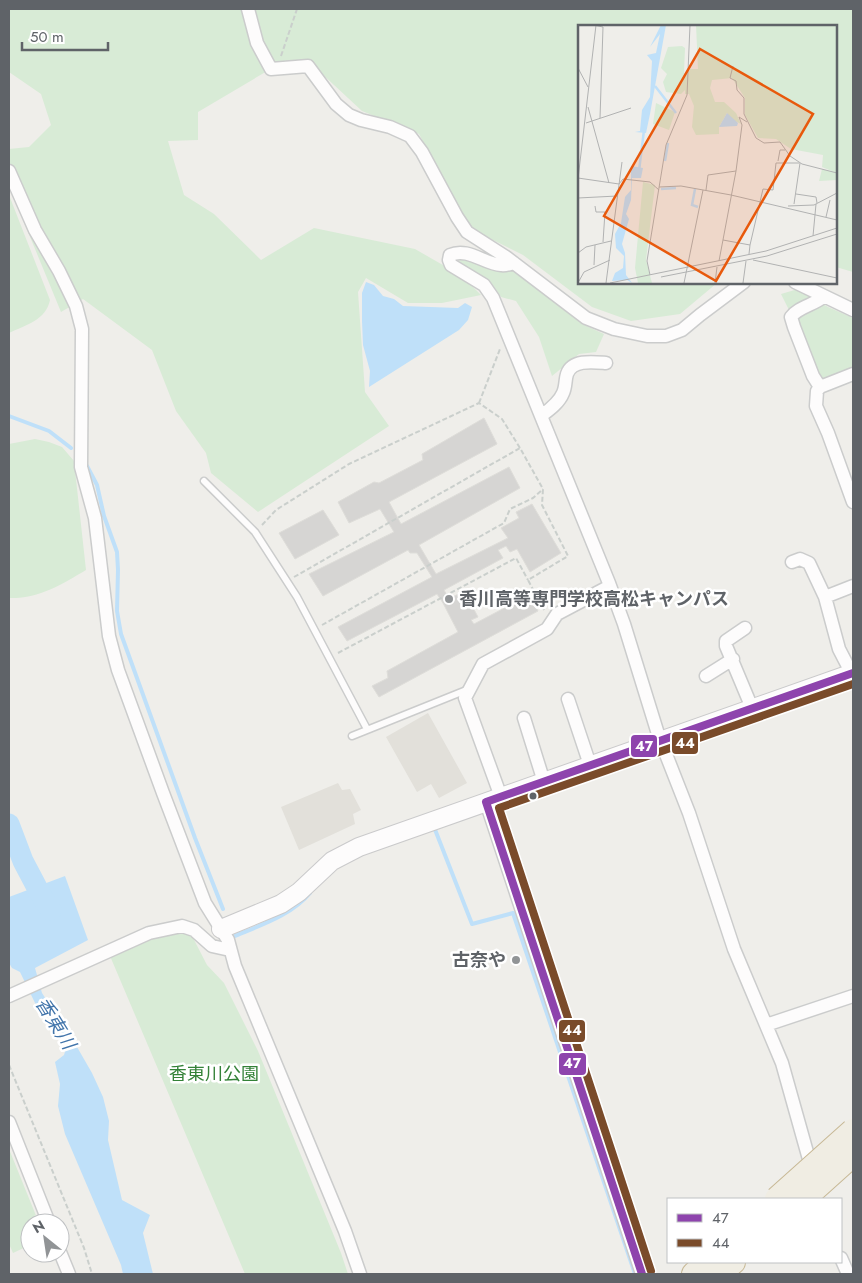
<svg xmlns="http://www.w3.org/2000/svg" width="862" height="1283" viewBox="0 0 862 1283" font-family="Jost,'Noto Sans JP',sans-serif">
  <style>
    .education { fill: #e2e0da }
    .green { fill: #d8ebd6 }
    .water { fill: #bfe0f9 }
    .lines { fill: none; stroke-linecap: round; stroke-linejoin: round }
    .stream { stroke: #bfe0f9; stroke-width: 4 }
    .river { stroke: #bfe0f9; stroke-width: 21 }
    .building { fill: #d6d5d3; stroke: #deddd9 }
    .lane-casing { stroke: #cbcccc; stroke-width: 9 }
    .street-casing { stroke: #cbcccc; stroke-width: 15 }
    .secondary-casing { stroke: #cacacb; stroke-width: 20 }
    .highway-casing { stroke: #c8b996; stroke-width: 26 }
    .path { stroke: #cacfcc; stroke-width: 2; stroke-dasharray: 5 2.5; stroke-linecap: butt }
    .lane { stroke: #fdfcfc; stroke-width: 6 }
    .street { stroke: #fdfcfc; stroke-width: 12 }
    .secondary { stroke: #fdfcfc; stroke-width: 18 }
    .highway { stroke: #f0ede3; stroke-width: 24 }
    .highway-bridge-casing { stroke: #c8b996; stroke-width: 26; stroke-linecap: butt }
    .highway-bridge { stroke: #f0ede3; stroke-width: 24 }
    .bus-1-casing { stroke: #fff; stroke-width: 11 }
    .bus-2-casing { stroke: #fff; stroke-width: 11 }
    .bus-1 { stroke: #8e44ad; stroke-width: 8 }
    .bus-2 { stroke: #7a4b2a; stroke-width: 8 }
    .poi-dot { fill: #919496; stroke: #fff; stroke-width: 2 }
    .bus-dot { fill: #5f6368; stroke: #fff; stroke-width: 2 }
    .labels { text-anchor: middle; stroke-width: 5; stroke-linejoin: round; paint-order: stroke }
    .poi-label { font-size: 18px; font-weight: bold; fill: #5f6368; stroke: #fff; text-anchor: start }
    .park-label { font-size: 18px; fill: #348238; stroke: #fff }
    .water-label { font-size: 19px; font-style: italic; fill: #4174aa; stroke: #fff }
    .inset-river { fill: none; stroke: #bfe0f9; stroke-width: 2.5 }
    .inset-road { fill: none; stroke: #b1b2b2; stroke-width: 1 }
    .view { fill: #e8590c; fill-opacity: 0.15; stroke: #e8590c; stroke-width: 2.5 }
    .inset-edge { fill: none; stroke: #5f6368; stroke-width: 2.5 }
    .line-badge { stroke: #fff; stroke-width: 2 }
    .badge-label { font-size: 14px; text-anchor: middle; font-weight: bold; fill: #fff }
  </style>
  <rect width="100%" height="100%" fill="#efeeea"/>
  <path class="education" d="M428,713l39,70 -28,15 -8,-14 -14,8 -31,-55z
    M338,783l4,7 8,-1 11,21 -8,4 2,10 -56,26 -18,-43z"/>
  <path class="green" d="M9,9h844v263l-17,-5v-241h-256v256l137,1 -37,31 -49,7 -39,-14 -69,-52 -48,-24 -16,-21 -40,-76 -57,-23 -56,-52 -27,5 -81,48v28l-30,1 16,54 30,19 47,46 53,-32 101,21 47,27 19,19 -39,8h-34l-42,-25 -8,14 7,100 24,34 -131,86 -47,-39 -5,-20 -30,-42 -24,-61 -69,-51 -22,13 -49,-119 -3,-44 20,-2 22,-22 -10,-31 -32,-22z
    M9,195l41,105c-4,20 -24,25 -41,33z
    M460,257l30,10 25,4 67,53 22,10 -8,18 -17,2 -27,22 -13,-39 -23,-36 -15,-4 -12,-17 -30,-17z
    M798,289l30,18 25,11v52l-29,11 -8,-5 -18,-48 -17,-34z
    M35,439l14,3 13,5 12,14 12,109c-25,15 -48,29 -77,28v-154z
    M177,932l14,2 16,31 17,18 34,68 83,202 7,21h-103l-135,-318 29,-14z
    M9,1149l30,74h-9v22l-17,8 -4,-9z"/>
  <path class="water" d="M366,282l8,3 9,11 11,3 9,7 55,2 7,-5 7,4 -4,13 -9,10 -90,57 1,-16 -7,-26 -1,-24v-28z
    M65,876l23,64 -53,28 7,25 31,47 19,33 11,24 6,24 -1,19 14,60 28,15 -7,18 10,41h-30l-2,-9 -56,-131 -7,-28 2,-22 -5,-22 9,-7 4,-13 -19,-29 -13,-8 -16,-33 -8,-4 -3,-5v-66z"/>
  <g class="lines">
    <path class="stream" d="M9,416l40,15 22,17
      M87,466l10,19 7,31 13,36 1,18 -1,41 4,23 74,204 28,71
      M434,827l38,97 41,-11 122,361
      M235,936c26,-11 57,-21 75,-43"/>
    <path class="river" d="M9,824l14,37 20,38 8,11"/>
  </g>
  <path class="building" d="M484,418l13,26 -108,58 12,22 108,-57 11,21 -101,57 17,29 72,-36 -7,-10 18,-10 -3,-6 16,-8 29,49 -31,19 -13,-23 -7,3 -4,-6 -8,4 5,8 -59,32 5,9 15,-8 14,26 -7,3 3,4 55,-29 9,16 -159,86 -7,-11 16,-8 -1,-7 71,-39 -15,-29 -6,-9 -90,47 -9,-14 94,-50 -15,-24h-7l-2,-3 -85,46 -14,-22 85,-42 -14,-23 -31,14 -11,-21 36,-20 5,1 44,-23 -1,-6z
    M323,510l16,25 -44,24 -16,-26z"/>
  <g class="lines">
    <defs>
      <path id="lane" d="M204,481l51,51 42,65 70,132
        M352,736l117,-47"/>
      <path id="street" d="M248,9l9,34 14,26 37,-3 28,38 13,11 12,5 29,7 20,9 12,16 35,65 10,15 39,25 80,61 28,11 33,7h19l16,-6 18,-15 44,-33
        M9,171l26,59 24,41 17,35 6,23 -1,138 14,51 14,118 9,34 45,123 42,110 23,37 7,26 110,265 15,43
        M514,263c-4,1 -9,3 -13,2 -17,-1 -33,-18 -51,-10l-1,5 2,5 33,20 9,13 116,285 15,41 34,110 31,79 45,136 48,114 30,107
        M795,282l58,28
        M853,374l-33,13 -3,4 -1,15 12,27 25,69
        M820,387l-7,-11 -19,-49 -3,-10c7,-10 23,-12 32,-20
        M541,416c8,-6 18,-13 22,-23 3,-6 2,-13 4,-19 5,-15 27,-12 39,-11
        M792,562l8,-3 9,4 16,34
        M853,586l-28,11 14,52 14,27
        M745,628l-19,13v5l26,62
        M706,676l27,-17
        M568,699l22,66
        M524,718l20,64
        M501,797l-36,-99 18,-34 64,-35 10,-15 53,-28
        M486,802l156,472
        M9,996l140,-63 33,-7 12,4 18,16 18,4
        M766,1025l87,-29
        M9,1122l40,101
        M60,1252l9,22
        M841,1258l7,16"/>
      <path id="secondary" d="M221,929l60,-25 18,-12 33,-31 27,-14 494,-174"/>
      <path id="highway" d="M694,1274l14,-12
        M719,1274l14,-12"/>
    </defs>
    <use href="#lane" class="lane-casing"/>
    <use href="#street" class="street-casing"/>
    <use href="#secondary" class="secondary-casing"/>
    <use href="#highway" class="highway-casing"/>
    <path class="path" d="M281,56l16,-47
      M479,403l21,-54
      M262,525l14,-15 73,-46 130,-61 23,16 18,29
      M294,577l226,-129 23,41 -1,16 26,51 -40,24 16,30
      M322,625l182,-102 6,-14 23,-11 10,-9
      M338,653l178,-95 12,22
      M9,1065l75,183 8,26"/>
    <use href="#lane" class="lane"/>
    <use href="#street" class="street"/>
    <use href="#secondary" class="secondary"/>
    <use href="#highway" class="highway"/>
    <defs>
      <path id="highway-bridge" d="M777,1199l76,-68
        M803,1199l50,-45"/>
    </defs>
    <use href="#highway-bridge" class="highway-bridge-casing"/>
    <use href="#highway-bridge" class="highway-bridge"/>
    <defs>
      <path id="bus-1" d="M642,1274l-156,-472 367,-129"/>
      <path id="bus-2" d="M651,1271l-152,-463 354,-124"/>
    </defs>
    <use href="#bus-1" class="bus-1-casing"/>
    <use href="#bus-2" class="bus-2-casing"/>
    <use href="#bus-1" class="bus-1"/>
    <use href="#bus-2" class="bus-2"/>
  </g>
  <g class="poi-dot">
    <circle cx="449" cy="599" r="5"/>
    <circle cx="516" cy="960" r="5"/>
  </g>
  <circle class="bus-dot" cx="533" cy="796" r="4.5"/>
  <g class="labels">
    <g class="poi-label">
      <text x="459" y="605">香川高等専門学校高松キャンパス</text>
      <text x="506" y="966" text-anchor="end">古奈や</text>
    </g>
    <g class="park-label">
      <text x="214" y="1080">香東川公園</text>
    </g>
    <g class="water-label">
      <text transform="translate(56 1023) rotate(58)" y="7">香東川</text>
    </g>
  </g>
  <g transform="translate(578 25)">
    <rect width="259" height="259" fill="#efeeea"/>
    <path d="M118,0h141v155l-18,1 3,-12 12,3 -12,-5 1,-12 -32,-6 -15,-10 -18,-1 -13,-23v-17l-13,-20 -20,2 -2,8 5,14h9l12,11 5,11 -10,-5 -4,-6 -8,14v7l-23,1 -4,-8 2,-21 -5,-12h-4v-4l-4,4 -15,-2 -3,-10 4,-8 -6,-6 7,-21 14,-1 3,2 -1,25 3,2 3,-6h8zM78,78l19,9 -6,18 -16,-6zM65,157l12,3 -9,75 6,23h-14l-3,-15z" fill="#d8ebd6"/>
    <path d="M83,0h5l-16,89 -4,19 -11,-1 5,-1 2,-21 8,-13 2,-36 -5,-6 9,-2 4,-19 -10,13zM149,88l11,10 -1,3 -18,1zM53,141l12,2 -2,10h-9l-1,22 -5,14 3,5 -7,25 3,9 1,22 6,8 -5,-3 -15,1 3,-8 8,-5 1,-12 -8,-8 -1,-14 6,-11 4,-26 6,-7z" fill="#bfe0f9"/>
    <path class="inset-river" d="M77,61l21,27M87,136l3,-18M61,146l5,-41M83,164l15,-1M117,164l-3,16 6,2"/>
    <path class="inset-road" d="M15,0l10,2 -3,91M155,41l-3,12 6,3 1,9 7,8v16l12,24 8,5 16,-1 10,14 12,8 35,9M0,43l10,19M10,82l21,76M8,98l45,-15M200,136l2,-11h5M0,153l41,6M0,154l18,-154M41,159l4,-5 27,3 9,8M81,162l22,-1 50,9 106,25M128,165l2,-15 28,-4M218,169l20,3 1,6M0,173l39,-2M216,179l6,-41M17,181l1,6h9l-2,30M210,181l26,-1 23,-12M248,192l4,-17M235,211l3,-32M145,215l27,5 -1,9M172,220l13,-56 10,1 3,-27h23M0,228l8,-6 25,-6M175,235l84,18M141,236l17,-90 6,-46 -3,-8 8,5M16,240l1,-20M72,250l-3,-14 19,-116 21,-50 3,-70M83,252l106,-21 70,-22M1,256l5,-9 26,-12M28,258l16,-121M32,258l156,-32 71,-23M106,258l19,-93M137,258l2,-16M165,258l3,-22"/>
    <path class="view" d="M122,24l113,65 -97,167 -112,-65z"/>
    <rect width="259" height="259" class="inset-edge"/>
  </g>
  <g class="line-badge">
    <rect x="671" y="731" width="28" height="24" rx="5" fill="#7a4b2a"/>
    <rect x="630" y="734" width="28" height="24" rx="5" fill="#8e44ad"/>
    <rect x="558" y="1019" width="28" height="24" rx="5" fill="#7a4b2a"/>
    <rect x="558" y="1052" width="29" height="24" rx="5" fill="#8e44ad"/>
  </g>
  <g class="badge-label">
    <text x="685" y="748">44</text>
    <text x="644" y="751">47</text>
    <text x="572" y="1035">44</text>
    <text x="572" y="1068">47</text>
  </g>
  <rect width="862" height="1283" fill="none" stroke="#5f6368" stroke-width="20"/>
  <rect x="667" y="1198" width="175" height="65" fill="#ffffff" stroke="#bfc1c3"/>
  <rect x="677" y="1214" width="25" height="8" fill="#8e44ad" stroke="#bfc1c3"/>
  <text x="712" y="1223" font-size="15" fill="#5f6368">47</text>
  <rect x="677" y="1239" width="25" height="8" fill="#7a4b2a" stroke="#bfc1c3"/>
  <text x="712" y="1248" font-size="15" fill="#5f6368">44</text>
  <g transform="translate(45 1238) rotate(330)"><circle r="24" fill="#ffffff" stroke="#bfc1c3"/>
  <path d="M0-4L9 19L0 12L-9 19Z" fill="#919496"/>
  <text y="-8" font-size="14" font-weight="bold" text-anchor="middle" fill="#5f6368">N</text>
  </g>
  <path d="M22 42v8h86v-8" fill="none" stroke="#5f6368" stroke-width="2.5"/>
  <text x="30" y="42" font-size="15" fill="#5f6368" stroke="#ffffff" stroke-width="4" paint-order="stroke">50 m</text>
</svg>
